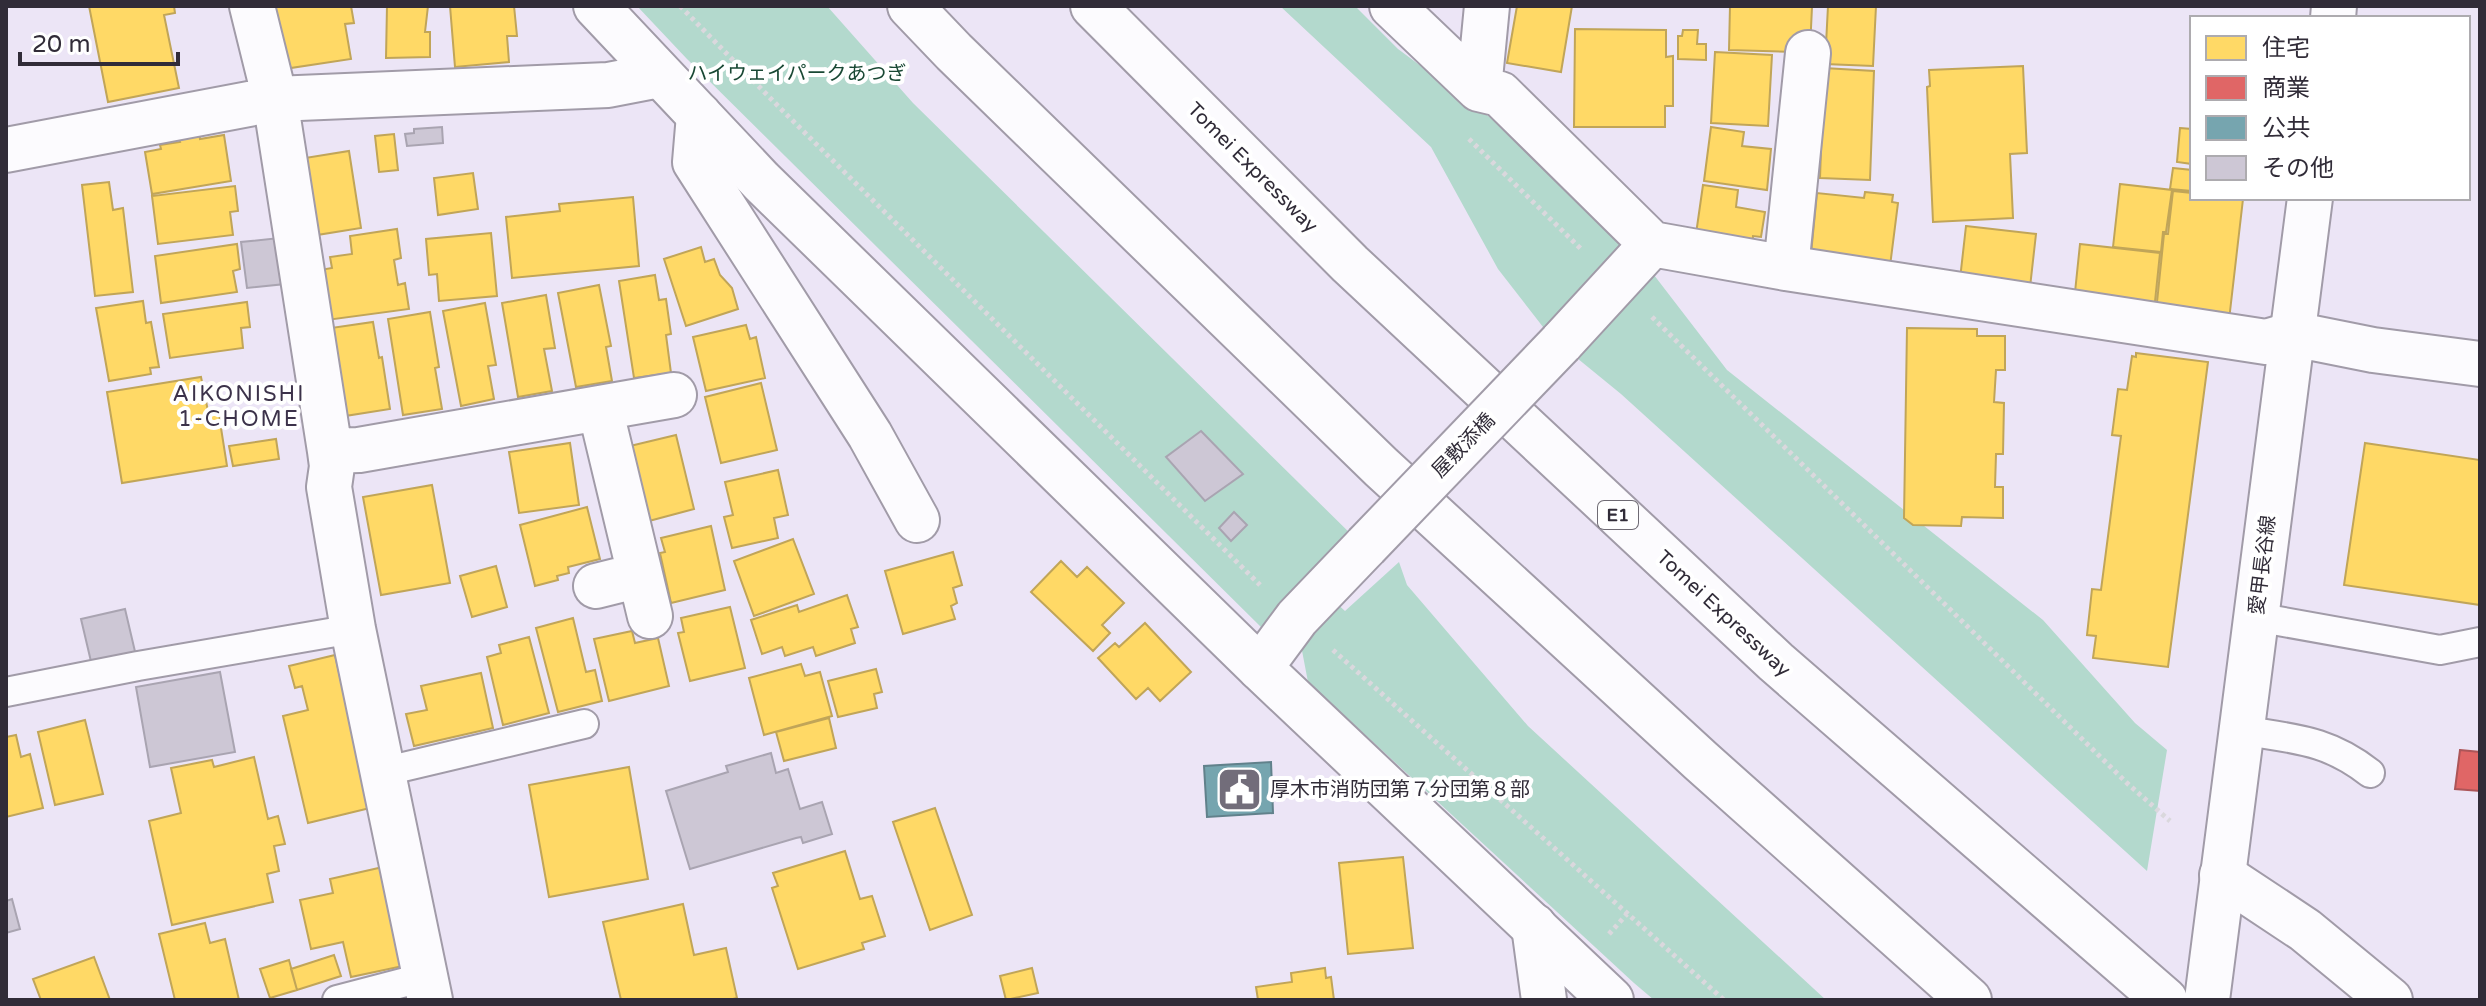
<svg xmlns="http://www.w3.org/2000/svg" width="2486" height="1006" viewBox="0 0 2486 1006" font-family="'Varela Round','Noto Sans JP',sans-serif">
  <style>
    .green { fill: #b3d9cd }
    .homes { fill: #ffd966; stroke: #c1a558; stroke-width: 2 }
    .shops { fill: #e06666; stroke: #ac5558; stroke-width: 2 }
    .public { fill: #76a5af; stroke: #61818b; stroke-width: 2 }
    .building { fill: #cdc7d5; stroke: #a9a4b1; stroke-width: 2 }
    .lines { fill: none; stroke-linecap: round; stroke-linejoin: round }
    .service-casing { stroke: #a19ba8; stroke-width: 32 }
    .minor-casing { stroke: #a19ba8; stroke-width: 48 }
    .tertiary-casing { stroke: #a19ba8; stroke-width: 48 }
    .motorway-casing { stroke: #a19ba8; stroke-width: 48 }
    .path { stroke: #dad8dd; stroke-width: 5; stroke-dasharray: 4 4; stroke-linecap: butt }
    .service { stroke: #fcfbfe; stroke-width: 28 }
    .minor { stroke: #fcfbfe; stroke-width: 44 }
    .tertiary { stroke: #fcfbfe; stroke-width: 44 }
    .motorway { stroke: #fcfbfe; stroke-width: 44 }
    .minor-bridge-casing { stroke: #a19ba8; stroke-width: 48; stroke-linecap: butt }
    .minor-bridge { stroke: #fcfbfe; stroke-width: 44 }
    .labels { text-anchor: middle; stroke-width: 8; stroke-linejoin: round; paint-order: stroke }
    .shield { fill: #fff; stroke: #6f6b74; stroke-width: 2 }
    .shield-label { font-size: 18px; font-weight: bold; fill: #312c38 }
    .park-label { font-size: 20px; fill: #194834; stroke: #fff }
    .street-label { font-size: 20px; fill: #312c38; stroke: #fff }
    .poi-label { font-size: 20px; fill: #312c38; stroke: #fff; text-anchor: start }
    .neighbourhood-label { font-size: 22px; letter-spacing: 2px; fill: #3c324a; stroke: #fff }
  </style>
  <rect width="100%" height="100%" fill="#ece5f6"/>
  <path class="green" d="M637,6h190l86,97 447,440 -47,39 32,29 54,-49 8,23 121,141 298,274h-172l-20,-17 -326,-301 -9,-47 -35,-5 -577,-571z
    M1280,6h75l43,43 109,81 127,119 93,121 316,250 92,103 32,27 -20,121 -526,-477 -71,-58 -52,-67 -67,-122z"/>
  <path class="homes" d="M89,6h85l1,7 -11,2 15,73 -71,14z
    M351,6l3,17 -9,1 6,35 -67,10 -10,-62z
    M387,6h41l-3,26h5v25l-44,1z
    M450,6h64l3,30h-10l2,26 -54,5z
    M1517,6h55l-11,66 -54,-9z
    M1730,6l82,1 -2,42 -14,3 -67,-2z
    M1828,6h48l-3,60 -48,-2z
    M1575,29l91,1v27l7,-1v50h-8v21h-91z
    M1683,30h15l-1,14h9v16l-28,-1v-23h4z
    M1715,52l57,3 -4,71 -57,-3z
    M2023,66l4,87 -17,1 3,64 -80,4 -6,-135 3,-1 -1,-16z
    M1824,68l50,3 -4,109 -50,-2z
    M1711,127l33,5 -2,14 29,3 -4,41 -63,-9z
    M2180,128l12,1v35l-15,-2z
    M199,133l1,6 24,-4 7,46 -79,13 -7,-42 16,-3 -1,-4 20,-3 -2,-6z
    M394,134l4,36 -19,2 -4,-36z
    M349,151l12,77 -44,7 -12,-77z
    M2173,168l19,2v21l-22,-2z
    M473,173l5,36 -40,6 -4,-37z
    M109,182l4,28 10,-2 10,84 -38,4 -13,-111z
    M2120,184l52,6 -6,42h-3l-2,20 -48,-5z
    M1703,185l35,5 -2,17 29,5 -4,25 -8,-1 -1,13 -57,-8z
    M235,186l3,25 -8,1 3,23 -75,9 -6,-48z
    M2173,191l19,2v5l51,1 -14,121 -73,-8 8,-78h4z
    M1865,192l28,3 -1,7 6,1 -9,71 -79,-10 7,-71 47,5z
    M633,197l6,69 -127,12 -6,-61 54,-6 -1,-7z
    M1966,226l70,8 -7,62 -70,-8z
    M397,229l4,29 -7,2 4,25 7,-2 4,26 -82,11 -7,-50 12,-2 -2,-11 22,-3 -2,-18z
    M491,233l6,63 -58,5 -2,-27 -8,1 -3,-36z
    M237,244l3,25 -7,2 4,21 -76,11 -6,-47z
    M2080,244l80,9 -6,58 -80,-9z
    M701,247l4,15 9,-3 6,16 12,13 6,21 -52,17 -22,-67z
    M655,275l4,25 7,-1 5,35 -5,1 5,38 -37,5 -15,-97z
    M599,285l12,61 -5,1 6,34 -36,6 -18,-94z
    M546,295l9,53 -11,1 8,42 -34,6 -16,-94z
    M143,301l3,22 5,-1 8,45 -9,1 1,6 -42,7 -13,-73z
    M247,302l3,25 -9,1 2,20 -73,10 -7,-44z
    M485,303l11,62 -8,1 6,33 -33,7 -18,-95z
    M430,312l9,55 -4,1 7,41 -39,6 -15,-96z
    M373,322l6,36 3,-1 8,52 -45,7 -14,-88z
    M746,325l4,14 6,-2 9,41 -59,13 -13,-54z
    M1907,328l70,1v7h28v34h-9l-2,32 10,1 -1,51h-7l-1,33h8v31l-41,-1 -1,9 -48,-1 -9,-7z
    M2136,353l72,9 -40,305 -75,-9 3,-22 -9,-1 5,-46 9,1 20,-154 -9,-1 6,-46 9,1 5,-34 4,1z
    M201,377l7,34 10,-2 9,57 -105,17 -15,-91z
    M761,383l16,67 -56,13 -16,-66z
    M676,435l18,74 -45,12 -19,-75z
    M276,439l3,20 -46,7 -4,-20z
    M570,443l9,62 -60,8 -10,-61z
    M2365,443l115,17v145l-136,-20z
    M778,470l10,45 -14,3 4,20 -46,10 -8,-31 9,-2 -8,-33z
    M432,485l18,98 -69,12 -18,-98z
    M587,507l13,52 -32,8 1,6 -12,3 1,4 -23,6 -15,-61z
    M711,526l14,64 -54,13 -11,-50 5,-1 -4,-14z
    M793,539l21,55 -60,22 -20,-55z
    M953,552l9,33 -9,3 4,15 -6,3 4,13 -52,15 -18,-63z
    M1061,561l16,16 10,-10 37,36 -22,22 8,8 -17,18 -62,-59z
    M496,566l11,41 -35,10 -12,-41z
    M847,595l11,32 -7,2 4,14 -39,13 -3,-9 -28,9 -3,-9 -20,7 -11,-34 46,-15 2,7z
    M730,607l15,61 -55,13 -12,-48 6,-1 -3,-14z
    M573,618l13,54 9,-2 7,31 -44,11 -22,-84z
    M1145,623l46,49 -31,29 -12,-13 -12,11 -38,-41 17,-15 4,4z
    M632,631l3,12 23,-5 11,48 -60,15 -15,-62z
    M529,637l20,76 -46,12 -16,-68 14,-4 -2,-8z
    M335,655l35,153 -62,15 -25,-107 25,-6 -6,-24 -7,2 -6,-22z
    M801,664l4,12 15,-4 12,44 -68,19 -15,-57z
    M876,669l6,23 -8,2 3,14 -39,9 -10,-36z
    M481,673l12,55 -79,18 -8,-32 21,-4 -6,-24z
    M829,718l7,30 -52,13 -8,-29z
    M85,720l18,74 -48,11 -17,-73z
    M16,735l5,22 9,-3 13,54 -37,9v-80z
    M254,757l14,62 10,-3 7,28 -11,2 5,25 -12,3 6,28 -101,23 -23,-104 32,-8 -10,-45 41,-8 2,7z
    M629,767l19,112 -99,18 -20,-112z
    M935,808l37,107 -42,15 -37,-108z
    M845,851l15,48 12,-3 13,40 -23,7 2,6 -66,20 -26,-81 6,-2 -5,-13z
    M1403,857l10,91 -65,6 -9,-91z
    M383,867l20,99 -52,11 -8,-35 -32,7 -11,-49 33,-7 -3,-14z
    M683,904l11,51 32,-7 11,50 -8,2h-108l-18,-78z
    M205,923l5,20 15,-4 14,61h-64l-16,-66z
    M334,955l7,21 -44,14 -6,-21z
    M94,957l16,43h-69l-8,-21z
    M289,960l8,30 -27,8 -10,-29z
    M1032,968l6,25 -32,7 -6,-24z
    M1325,968l1,10 5,-1 3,23h-76l-2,-13 36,-5 -1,-9z"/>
  <path class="shops" d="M2460,750l20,2v39l-25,-2z"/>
  <path class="public" d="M1271,762l2,51 -66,4 -3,-51z"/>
  <path class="building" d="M442,127l1,16 -36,3 -2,-12 9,-1v-4z
    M279,238l6,46 -38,4 -6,-46z
    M1201,431l42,43 -38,27 -39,-44z
    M1234,512l13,13 -16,16 -12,-13z
    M125,609l12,51 -44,10 -12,-51z
    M220,672l15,80 -85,15 -14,-80z
    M771,753l5,20 12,-4 12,40 22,-7 10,32 -29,9 -2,-6 -5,1 -106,31 -24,-78 62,-19 -2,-6z
    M12,899l8,30 -14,4v-32z"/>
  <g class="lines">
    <defs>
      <path id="service" d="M2256,617l184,33 40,-8
        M6,692l132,-26 215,-37
        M2241,730c52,9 86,9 129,43
        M382,772l202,-48
        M337,1000l88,-23"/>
      <path id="minor" d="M252,6l23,93 55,352 2,15 -3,21 24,142 77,371
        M1392,6l87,83 21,5 152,150 134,24 480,74 27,-8
        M1479,89l8,-83
        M699,115l-4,47 175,273 47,85
        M6,150l269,-51 333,-14 52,-10
        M1786,268l22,-215
        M1561,343l91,-99
        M600,408l50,208
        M330,451l29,-1 315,-55
        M596,586l44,-11
        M1260,668l37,-50 69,-72
        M2222,875l83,55 85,70
        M1534,926l10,74"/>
      <path id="tertiary" d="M596,6l165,175 499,487 351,332
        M2333,18l1,-12
        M2293,334l80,16 107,14
        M2207,1000l103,-802"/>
      <path id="motorway" d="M910,6l44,46 427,415 320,294 268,239
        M1093,6l257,258 426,398 389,338"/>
    </defs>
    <use href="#service" class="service-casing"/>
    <use href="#minor" class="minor-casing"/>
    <use href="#tertiary" class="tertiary-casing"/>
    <use href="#motorway" class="motorway-casing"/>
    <path class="path" d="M680,6l101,103 479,476
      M1469,139l112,110
      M1652,317l476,467 42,37
      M1333,650l391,350
      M1609,934l18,-20"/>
    <use href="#service" class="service"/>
    <use href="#minor" class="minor"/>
    <use href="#tertiary" class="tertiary"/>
    <use href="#motorway" class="motorway"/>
    <defs>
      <path id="minor-bridge" d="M1366,546l195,-203"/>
    </defs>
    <use href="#minor-bridge" class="minor-bridge-casing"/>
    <use href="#minor-bridge" class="minor-bridge"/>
  </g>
  <defs>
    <symbol id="civic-square" viewBox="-11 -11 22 22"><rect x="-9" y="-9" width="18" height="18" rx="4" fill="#726d7a" stroke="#fff"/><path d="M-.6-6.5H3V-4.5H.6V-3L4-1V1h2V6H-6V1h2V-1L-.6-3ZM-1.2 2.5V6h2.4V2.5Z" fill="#fff"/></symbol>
  </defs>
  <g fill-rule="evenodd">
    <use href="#civic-square" x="1214" y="764" width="51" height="51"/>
  </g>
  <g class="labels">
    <rect class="shield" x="1598" y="501" width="40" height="28" rx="6"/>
    <g class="shield-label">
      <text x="1618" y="521">E1</text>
    </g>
    <g class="park-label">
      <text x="797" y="80">ハイウェイパークあつぎ</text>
    </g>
    <g class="street-label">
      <text transform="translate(1253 167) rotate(45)" y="7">Tomei Expressway</text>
      <text transform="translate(1463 445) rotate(-46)" y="7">屋敷添橋</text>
      <text transform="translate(2262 565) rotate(-83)" y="7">愛甲長谷線</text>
      <text transform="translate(1724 613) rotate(43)" y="7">Tomei Expressway</text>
    </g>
    <g class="poi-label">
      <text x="1270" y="796">厚木市消防団第７分団第８部</text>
    </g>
    <g class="neighbourhood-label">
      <text x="239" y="401">AIKONISHI<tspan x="239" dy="25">1-CHOME</tspan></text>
    </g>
  </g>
  <rect width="2486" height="1006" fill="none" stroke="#312c38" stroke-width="16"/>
  <rect x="2190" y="16" width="280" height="184" fill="#ffffff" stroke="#adabaf" stroke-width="2"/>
  <rect x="2206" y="36" width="40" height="24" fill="#ffd966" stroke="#adabaf" stroke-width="2"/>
  <text x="2262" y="56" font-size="24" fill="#312c38">住宅</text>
  <rect x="2206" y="76" width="40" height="24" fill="#e06666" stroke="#adabaf" stroke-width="2"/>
  <text x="2262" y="96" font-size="24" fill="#312c38">商業</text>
  <rect x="2206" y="116" width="40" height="24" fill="#76a5af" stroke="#adabaf" stroke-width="2"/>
  <text x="2262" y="136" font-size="24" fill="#312c38">公共</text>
  <rect x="2206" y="156" width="40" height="24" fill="#cdc7d5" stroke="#adabaf" stroke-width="2"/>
  <text x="2262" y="176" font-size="24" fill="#312c38">その他</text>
  <path d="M20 52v12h158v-12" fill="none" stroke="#312c38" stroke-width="4"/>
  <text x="32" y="52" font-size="24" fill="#312c38" stroke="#ffffff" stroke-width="6" paint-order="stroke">20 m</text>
</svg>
